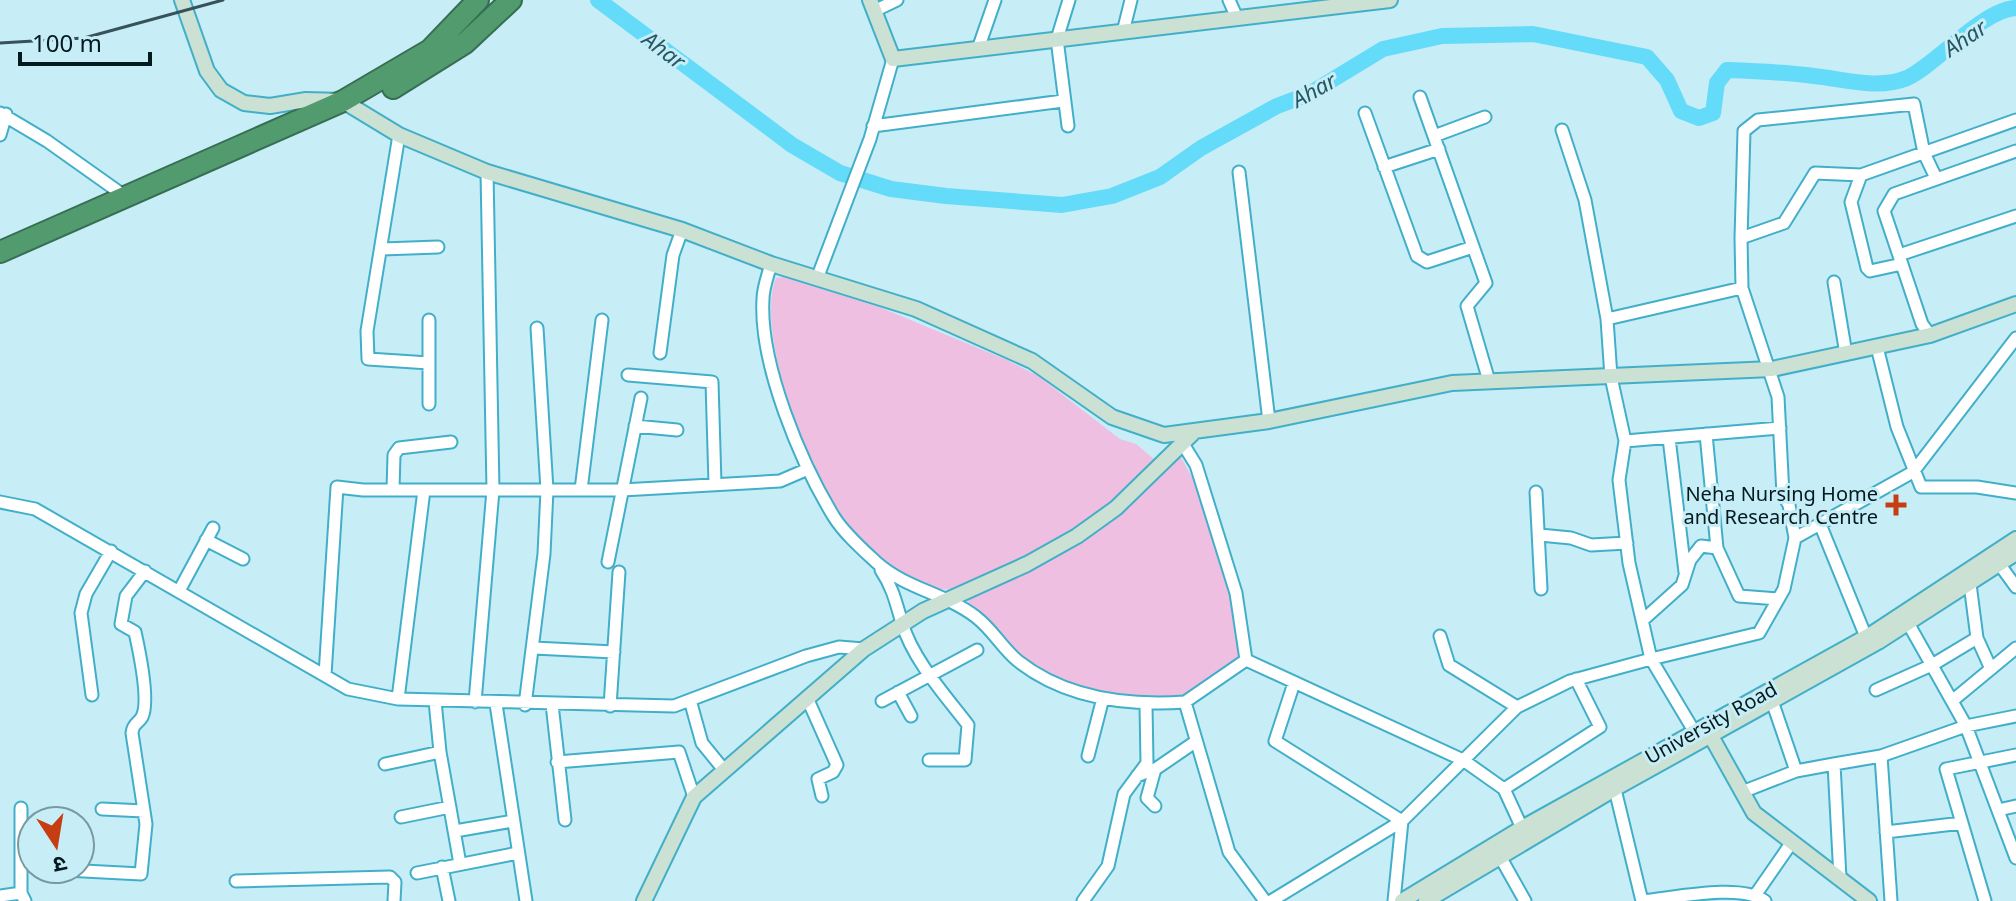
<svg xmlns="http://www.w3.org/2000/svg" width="2016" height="901" viewBox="0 0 2016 901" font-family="'Noto Sans','Noto Sans Devanagari',sans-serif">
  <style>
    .green { fill: #eebfe1 }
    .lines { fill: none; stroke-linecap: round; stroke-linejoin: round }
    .river { stroke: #64dbf8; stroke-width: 16 }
    .street-casing { stroke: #42afc8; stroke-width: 15 }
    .secondary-casing { stroke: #42afc8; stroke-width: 18 }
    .highway-casing { stroke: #366e53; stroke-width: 24 }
    .street { stroke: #fff; stroke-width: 11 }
    .secondary { stroke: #cbe1d4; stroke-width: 14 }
    .highway { stroke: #519b6f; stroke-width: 20 }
    .rail { stroke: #375259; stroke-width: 3 }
    .poi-dot { fill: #c63d11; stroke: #c7edf7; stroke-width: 3 }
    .labels { text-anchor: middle; stroke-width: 6; stroke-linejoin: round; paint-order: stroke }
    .poi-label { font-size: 20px; fill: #031a1f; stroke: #c7edf7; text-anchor: end }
    .street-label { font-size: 20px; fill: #031a1f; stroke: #c7edf7 }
    .water-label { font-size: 22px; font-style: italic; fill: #255864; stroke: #c7edf7 }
  </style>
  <rect width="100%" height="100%" fill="#c7edf7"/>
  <path class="green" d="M783,277l96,30 128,53 31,16 82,63 16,5 18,15 -4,11c-29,32 -167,126 -209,119 -39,-7 -82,-48 -105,-80 -31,-43 -81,-180 -60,-231z
    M1181,457l18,34 33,102 7,64c-19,18 -41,35 -67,41 -39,8 -109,-12 -142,-33 -24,-16 -37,-44 -61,-59l-1,-7 4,-6 144,-77 57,-57z"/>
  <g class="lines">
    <path class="river" d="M598,0l194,145 48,28 51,16 55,7 116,9 50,-9 48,-19 41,-29 76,-42 32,-12 74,-45 59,-13 91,-2 114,23 20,23 14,31 18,7 14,-5 4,-30 10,-13c29,1 58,2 87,6 29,3 64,14 93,2 29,-13 76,-69 109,-70"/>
    <defs>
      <path id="street" d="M1229,0l8,18
        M874,11l23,-11
        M1123,32l8,-32
        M978,49l17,-49
        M1420,97l66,186 -19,23 22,75
        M0,113l47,28 79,56
        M1365,113l52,143 10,6 46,-15
        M873,126l190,-25
        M1068,126l-11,-87 12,-39
        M1562,130l23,70 22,119
        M0,135l6,-21
        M399,135l-32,196 1,28 61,4v41
        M1434,136l51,-19
        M1384,167l55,-18
        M1239,172l30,249
        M1861,175l-10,27 16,66 3,3 32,-7
        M1741,238l3,-107 14,-11 156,-16 10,49 12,25
        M382,249l56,-2
        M1899,255l117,-39
        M771,264c-3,11 -8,24 -8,35 -4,65 38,164 71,218 10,16 28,32 42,45 30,27 69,31 100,55 17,13 26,31 42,44 47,37 108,45 167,41
        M818,276l52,-137 23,-80
        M1834,282l12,72
        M1742,288l-1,-50 43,-15 31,-50 46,2 155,-55
        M1930,335l-8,-11 -38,-113 10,-17 122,-43
        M1877,347l20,80 24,60h56l39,6
        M660,353l13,-98 9,-25
        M429,363v-43
        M628,375l84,7 3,102
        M635,426l42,4
        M1706,434l11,114
        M1669,438l16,134
        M1625,441l155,-13
        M1183,444l13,21 40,128 10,67 -61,42 44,150 36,49
        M393,490l1,-35 5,-7 52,-6
        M581,490l21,-170
        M1536,492l5,97
        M0,502l35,7 313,180 50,10 276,7 132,-50 33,-9 25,2
        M1820,524l46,113
        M1540,535l31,3 20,7 36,-2
        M206,540l37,19
        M608,562l33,-164
        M2000,565l16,22
        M881,570c12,18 15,33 21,53 11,37 43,72 66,102l-3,35h-36
        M1970,584l7,54 14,31
        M179,591l34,-63
        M1643,620l39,-35 8,-25 11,-14 16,2 22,48 39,3
        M1908,623l58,103 50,132
        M1440,636l9,29 68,42
        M534,648l80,4
        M1246,660l217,100 41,29 18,39
        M325,675l12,-188 26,3h259l158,-9 28,-12
        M1876,690l56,-25 45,-27
        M898,692l13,24
        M92,695l-11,-82 5,-19 25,-43
        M398,699l26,-209
        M690,700l12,43 22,27
        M808,700l29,65 -4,7 -15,7 4,17
        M435,701l5,51 20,112
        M882,701l95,-51
        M1772,701l24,70
        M1952,701l64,-53
        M475,702l18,-212 -6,-318
        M496,704l30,197
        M552,704l13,116
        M525,705l19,-151 3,-64 -10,-162
        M610,706l9,-134
        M1694,731l-43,-72 108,-26 25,-44 11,-51 118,-66 103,-134
        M1088,756l15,-58
        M1881,756l85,-30 50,-10
        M557,762l122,-10 15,45
        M385,764l55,-12
        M1137,776l20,-8 38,-26
        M1613,781l29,120
        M1504,789l96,-62 -24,-48
        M1742,792l54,-21 38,-7
        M1155,806l-8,-8 8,-29
        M21,808v85l4,8
        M102,809l42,2
        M1998,810l18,-4
        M401,817l49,-10
        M455,831l58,-10
        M1886,832l76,-9
        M1498,853l27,48
        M442,867l7,34
        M46,869l95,5 5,-50 -14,-91c1,-10 6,-9 10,-16 8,-16 -3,-67 -7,-85l-14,-8 5,-28 19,-25
        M417,873l101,-20
        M1840,878l-6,-114 47,-8 10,145
        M236,881l154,-4 5,5 -1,19
        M1756,894l36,-52
        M0,896l21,-3
        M1083,901l25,-35 16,-72 23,-31 -1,-58
        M1271,901l131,-80 -127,-80 19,-58
        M1394,901l8,-80 115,-114 53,-26 81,-22 -22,-96 -10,-83 6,-39 -14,-64 -4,-58 135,-31 36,109 5,98 6,10 6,33
        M1642,901c32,-3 98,-18 123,0
        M1985,901l-39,-132 70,-14"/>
      <path id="secondary" d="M182,0l25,71 14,19 23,13 26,3 36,-6 37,1 56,34 88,37 195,58 89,34 145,45 116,52 80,56 52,18 105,-14 183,-38 320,-14 158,-34 86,-31
        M870,0l23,59 497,-59
        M1707,729l47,84 115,88
        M644,901l50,-104 170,-148 59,-38 104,-47 50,-28 39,-28 76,-74
        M1402,901l120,-73 351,-195 143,-94
        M1426,901l190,-113 262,-146 138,-89"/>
      <path id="highway" d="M393,88l72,-45 46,-43
        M0,252l343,-151 87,-51 48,-50"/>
    </defs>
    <use href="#street" class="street-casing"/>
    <use href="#secondary" class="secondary-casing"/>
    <use href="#highway" class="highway-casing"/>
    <use href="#street" class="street"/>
    <use href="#secondary" class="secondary"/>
    <use href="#highway" class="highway"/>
    <path class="rail" d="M0,43l84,-5 139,-38"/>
  </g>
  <path class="poi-dot" d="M1892 493h8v8h8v8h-8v8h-8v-8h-8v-8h8z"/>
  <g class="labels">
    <g class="poi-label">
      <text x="1878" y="501">Neha Nursing Home<tspan x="1878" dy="23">and Research Centre</tspan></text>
    </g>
    <g class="street-label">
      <text transform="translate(1711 723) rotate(-29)" y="7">University Road</text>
    </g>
    <g class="water-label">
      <text transform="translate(1965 38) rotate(-34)" y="8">Ahar</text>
      <text transform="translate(664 50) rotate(37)" y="8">Ahar</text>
      <text transform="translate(1314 90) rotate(-29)" y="8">Ahar</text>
    </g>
  </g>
  <g transform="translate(56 845) rotate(168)"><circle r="38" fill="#c7edf7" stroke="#7999a1" stroke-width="2"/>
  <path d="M0-6L14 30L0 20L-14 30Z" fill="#c63d11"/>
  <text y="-12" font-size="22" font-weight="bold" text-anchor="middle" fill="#031a1f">उ</text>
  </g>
  <path d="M20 52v12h130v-12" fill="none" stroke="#031a1f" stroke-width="4"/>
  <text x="32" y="52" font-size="24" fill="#031a1f" stroke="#c7edf7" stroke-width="6" paint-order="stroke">100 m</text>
</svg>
